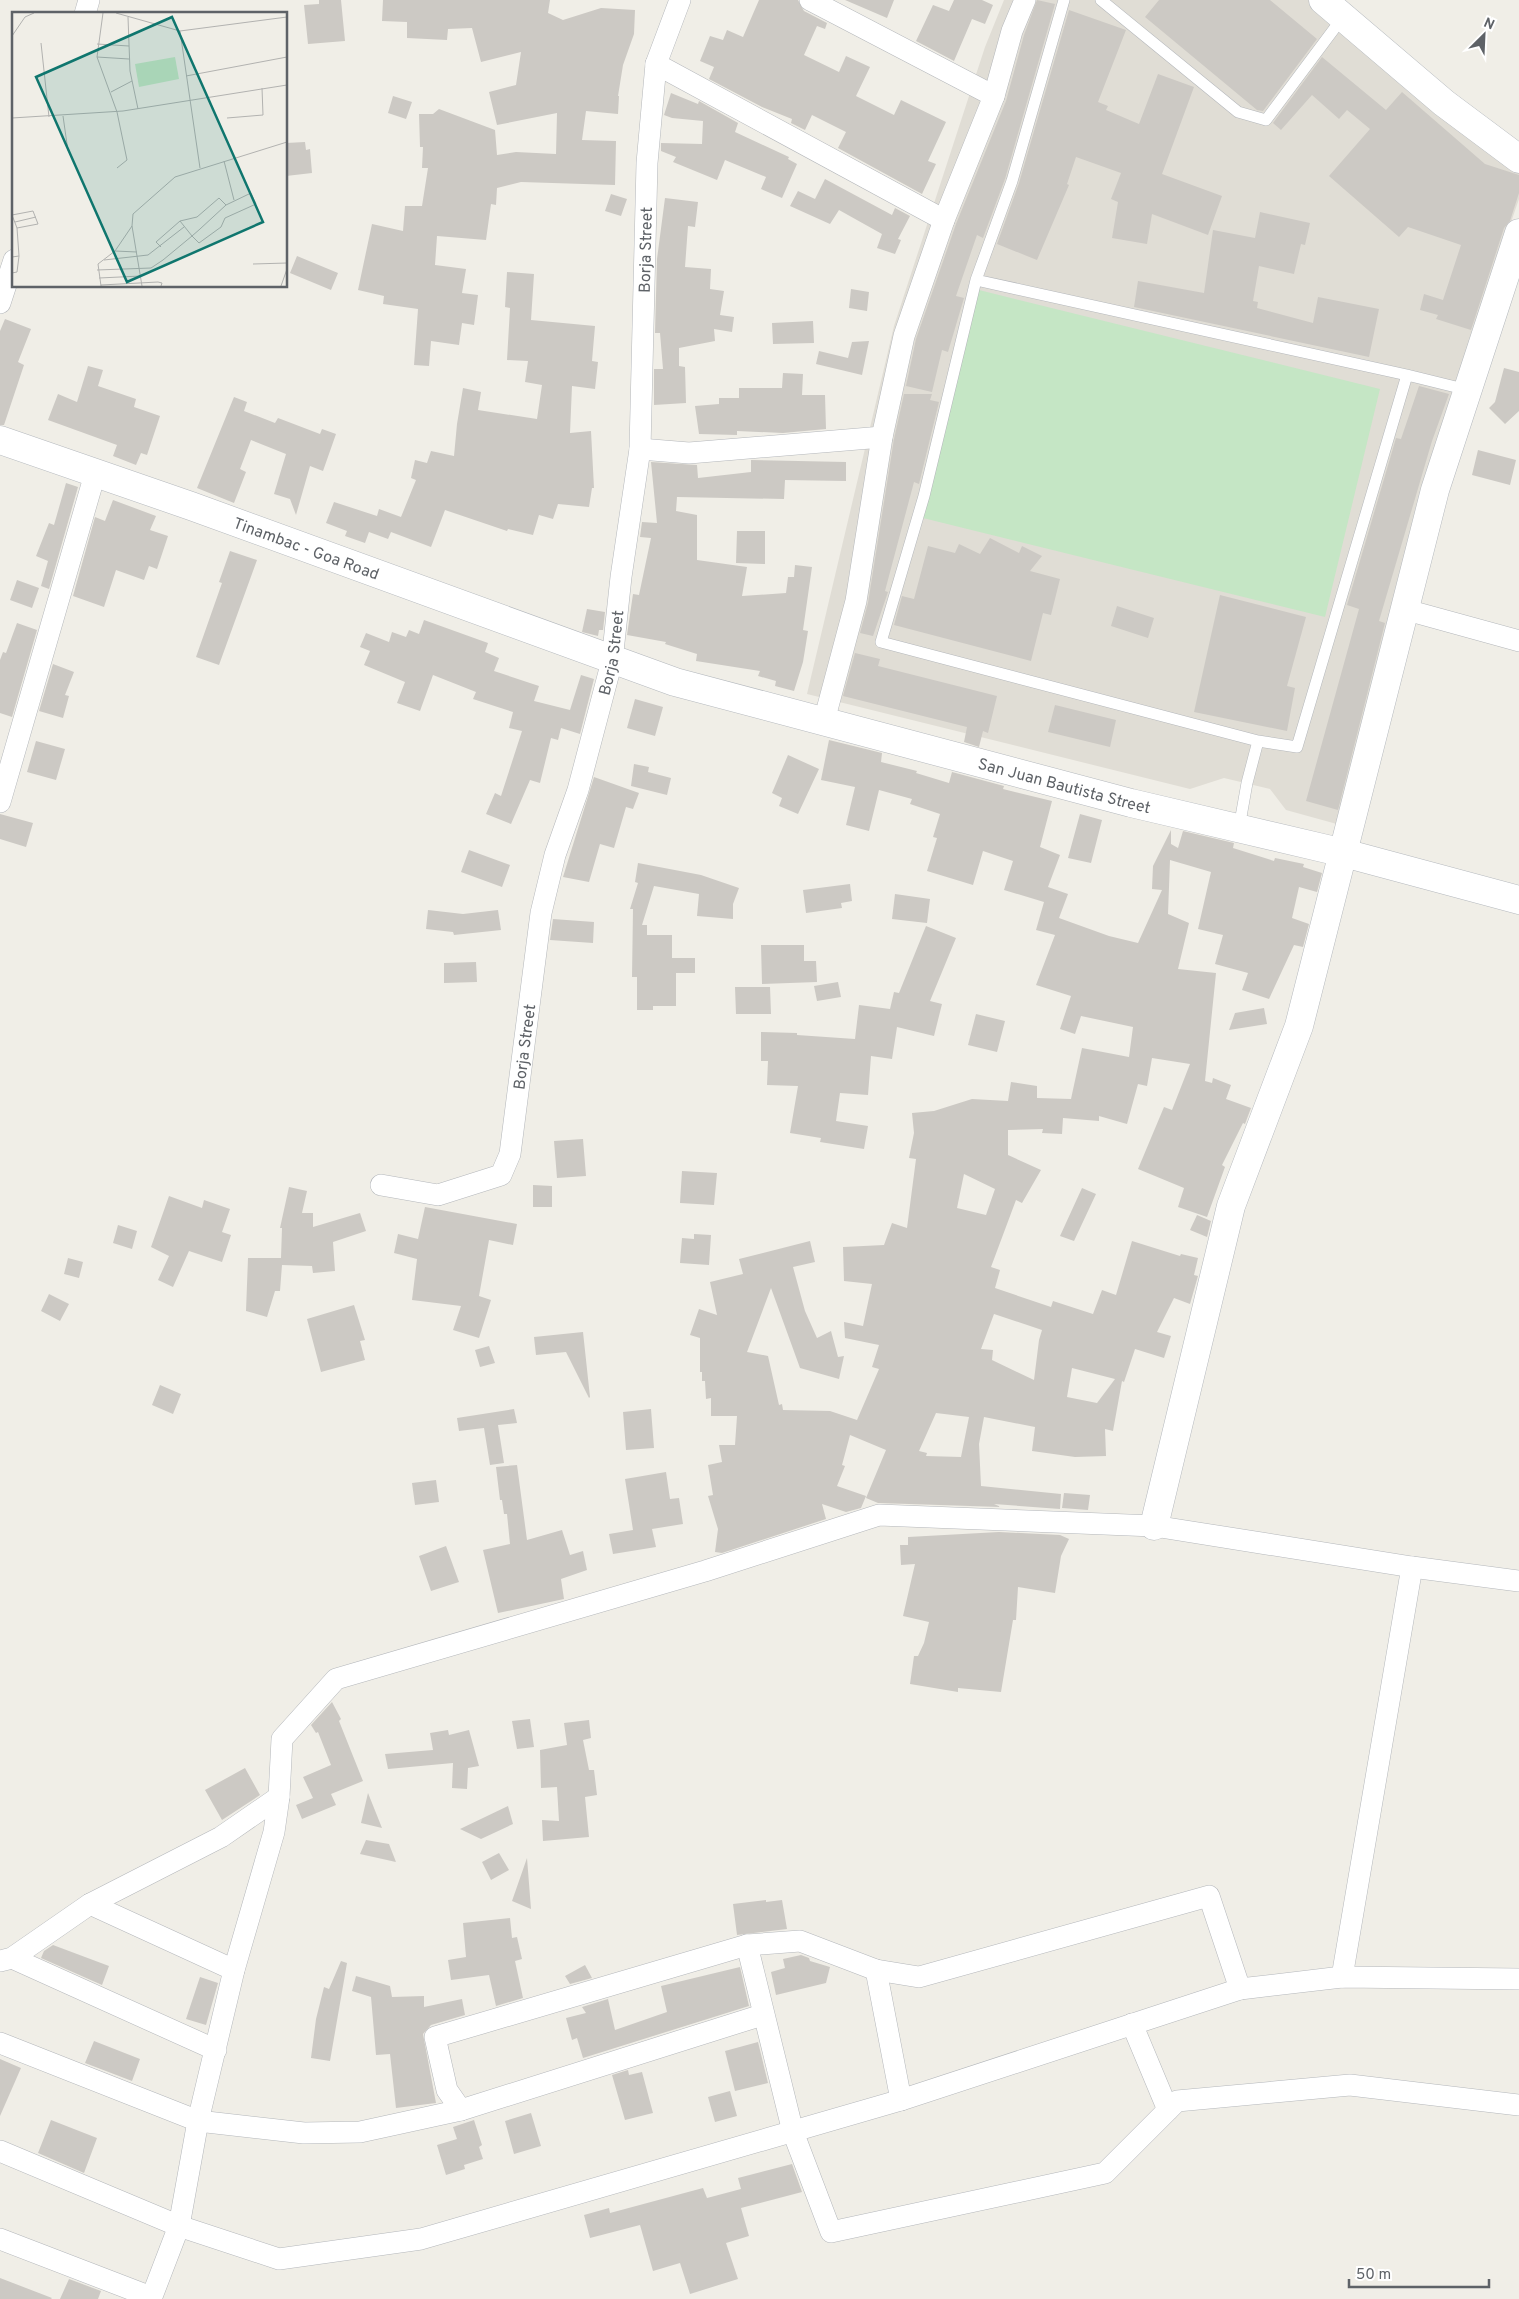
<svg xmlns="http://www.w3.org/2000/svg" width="1519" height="2299" viewBox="0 0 1519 2299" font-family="Overpass,sans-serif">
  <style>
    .education { fill: #e0ddd5 }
    .green { fill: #c5e6c5 }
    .building { fill: #ccc9c4; fill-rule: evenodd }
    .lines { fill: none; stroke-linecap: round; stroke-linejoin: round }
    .lane-casing { stroke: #b4b7bb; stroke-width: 12 }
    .street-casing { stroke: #b4b7bb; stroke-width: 22 }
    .secondary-casing { stroke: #b5b9be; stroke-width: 29 }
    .lane { stroke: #fff; stroke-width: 11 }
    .street { stroke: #fff; stroke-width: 21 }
    .secondary { stroke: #fff; stroke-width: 28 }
    .labels { text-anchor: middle; stroke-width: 4.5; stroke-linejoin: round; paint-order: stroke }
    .street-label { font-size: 16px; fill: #5e6267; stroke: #fff }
    .inset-road { fill: none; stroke: #b2b2b0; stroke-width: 1 }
    .view { fill: #0f766e; fill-opacity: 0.15; stroke: #0f766e; stroke-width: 2.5 }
    .inset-edge { fill: none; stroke: #5e6267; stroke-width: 2.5 }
  </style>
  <rect width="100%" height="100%" fill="#f0eee7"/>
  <path class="education" d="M1004,0h304l211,170v29l-59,172 -116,455 -58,-16 -16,-21 -46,-11 -34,11 -383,-95 87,-368 91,-279z"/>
  <path class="green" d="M979,290l401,99 -55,228 -402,-99z"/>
  <path class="building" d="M319,0h22l4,41 -37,3 -4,-39 15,-1z
    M383,0h167l-2,13 15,7 38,-12 34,2 -1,24 -11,31 -5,31h1l-1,18 -32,-3 -4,29 34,1 -1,44 -94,-3 -24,6 -1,17 -5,-1 -5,36 -49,-4 -2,29 31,4 -4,24 16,2 -4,30 -12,-2 -3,22 -28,-4 -2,25 -15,-1 4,-56 -35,-5 1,-8 -26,-6 14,-66 31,7 2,-25h17l6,-38h-6l1,-21h-3l-1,-33h14l6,-5 56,21 2,25 19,-3 40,2 1,-41 -60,12 -8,-33 27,-7 5,-33 -40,10 -9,-34 -24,1 -1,11 -40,-2v-16l-25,-1z
    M759,0h39l6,11 23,12 -2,6 -8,-3 -13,29 35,17 7,-16 24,11 -14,29 38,19 7,-15 45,22 -18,39 8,3 -14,30 -84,-46 8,-16 -34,-17 -7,15 -14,-7 1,-4 -30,-12 -53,-28 5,-12 -14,-6 10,-25 13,4 4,-10 16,7z
    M845,0h49l-7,18z
    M954,0h28l11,5 -8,19 -13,-5 -18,42 -38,-20 17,-36 16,6z
    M1037,0l18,4 -50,175 -22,59 -6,-3 -21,61 8,2 -16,54 -6,-2 -10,42 -26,-6 10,-47 40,-115 50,-123 18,-66z
    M1159,0h111l47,39 -54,72 -6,-1 -112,-93z
    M1069,10l57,20 -28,72 10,4 -2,4 33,14 19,-50 36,13 -32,87 60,22 -14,39 -56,-21 -5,30 -35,-6 6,-36 -7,-3 10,-26 -45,-16 -9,27 2,1 -32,75 -40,-16 22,-61z
    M1322,57l64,53 16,-18 83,72 34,11v18l-9,28 -6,7 -33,102 -35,-11 2,-4 -18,-5 4,-16 19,6 18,-55 -53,-18 -9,10 -70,-61 41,-47 -23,-19 -8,9 -27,-24 -31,35 -8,-7z
    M671,93l27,11 1,-3 39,22 -3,9 54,25 -1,2 9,5 -15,34 -21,-9 5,-12 -41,-17 -8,20 -44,-18 3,-5 -15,-6v-8l41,1 1,-23 -31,-3 -8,-3z
    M393,96l19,6 -6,17 -18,-6z
    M305,142l1,8 4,-1 2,24 -26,3v-33z
    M825,179l67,36 3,-7 15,8 -12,23 3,1 -6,14 -18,-6 5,-14 -43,-24 -9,14 -40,-18 8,-15 17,8z
    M611,194l16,5 -6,17 -16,-5z
    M665,198l33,4 -3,25 -7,-1 -3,41 26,2 -1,20 14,2 -4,24 14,2 -2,15 -18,-3 1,12 -36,7v18l6,1 1,36 -32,2v-36h9l-3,-36h-5l2,-74z
    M1260,212l50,11 -5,22 -4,-1 -7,30 -35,-8 -6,35 5,1 -1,6 56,15 5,-26 61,12 -10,48 -235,-50 4,-26 66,12 9,-63 42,8z
    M297,256l41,17 -7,17 -41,-17z
    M507,272l27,2 -3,46 64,6 -3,35 6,1 -3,27 -23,-3 -2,47 21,-2 3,57h-2l-3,19 -31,-3 -5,15 -14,-4 -6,20 -25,-6 -1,2 -62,-21 -14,37 -40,-15 -3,7 -19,-7 -4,11 -20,-7 2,-5 -21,-8 8,-21 43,14 2,-7 22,8 15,-37 -5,-2 4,-18 12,3 4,-12 23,5 3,-32 6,-36 18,4 -3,18 59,9 5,-34 -17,-3 3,-21 -21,-1 3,-52 -5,-1z
    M851,289l18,3 -2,19 -18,-3z
    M5,319l26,10 -13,33 6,3 -20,60h-4v-94z
    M813,321l1,22 -41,1 -1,-21z
    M869,341l-7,34 -46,-11 3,-13 29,7 4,-16z
    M88,366l15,4 -5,16 38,13 -2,8 26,9 -13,39 -6,-2 -5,12 -23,-9 4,-11 -69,-25 10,-26 19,8z
    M1504,368l15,4v39l-14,13 -16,-16 6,-6z
    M783,373l20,1 -1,21h23l1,34 -43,4 -46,-2v4l-38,-1 -4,-28 24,-2v-6h20v-10h43z
    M1419,386l30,8 -17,47 -53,180 6,2 -47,187 -32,-9 53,-192 -12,-4 49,-167 5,1z
    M904,394h28l-2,6 9,2 -20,82 -5,-2 -29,109 3,1 -15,44 -13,-3 8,-30 26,-164z
    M234,397l13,5 -3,9 31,12 3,-5 42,16 2,-5 14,5 -13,37 -13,-5 -14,49 -6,-16 -16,-5 12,-40 -35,-14 -11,29 6,3 -12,31 -37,-15z
    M1478,450l38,10 -6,25 -38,-10z
    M751,460l95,2v19l-61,-1 -1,19 -107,-2 -1,14 21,4v45l50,7 -5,29 44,-3 2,-16h6l1,-12 17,2 -9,63 5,1 -5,31 -9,29 -19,-5 1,-5 -18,-5 2,-5 -64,-10 1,-7 -32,-10 1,-2 -39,-7 6,-41 6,1 12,-57 -11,-1 2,-15 15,1 -6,-61 46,3 1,13 53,-6z
    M66,483l12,4 -29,102 -8,-3 7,-25 -12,-5 13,-33 5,2z
    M113,500l43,16 -6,14 18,6 -11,33 -8,-3 -5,14 -28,-10 -12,37 -31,-11 22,-79 10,4z
    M737,531h28v33l-29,-1z
    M990,538l29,15 3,-7 20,10 -12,15 30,8 -9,36 -8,-2 -12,48 -137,-36 8,-29 12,3 14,-53 27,7 4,-9 21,10z
    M230,551l27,9 -38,105 -23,-8 26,-74 -3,-1z
    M17,580l22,8 -7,20 -22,-8z
    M1220,595l86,22 -19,69 8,2 -8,43 -93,-19z
    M1117,606l37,12 -6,20 -37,-12z
    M587,609l18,3 -2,18h-4l-1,6 -16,-4z
    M424,620l64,23 -3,9 14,6 -5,13 45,15 -5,15 36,9 11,-35 13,4 -14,55 -19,-6 -3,12 -7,-2 -11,45 -10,-3 -19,44 -25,-10 9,-21 6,3 21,-65 -13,-3 4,-16 -40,-13 3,-7 -43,-17 -13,36 -23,-8 8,-21 -41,-17 6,-14 -10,-4 6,-14 23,9 3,-10 14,5 3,-7 10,4z
    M17,623l20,7 -25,87 -12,-4v-53l3,-8 3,1z
    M855,653l25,6 -2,7 119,30 -9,37 -5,-2 -4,16 -15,-5 3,-15 -124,-31z
    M53,664l21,8 -9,23 4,1 -6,22 -24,-7z
    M635,699l28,8 -8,29 -28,-8z
    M1055,705l61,15 -6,27 -62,-15z
    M829,740l53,13 -1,9 36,9 -1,2 33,10 3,-11 52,14 -1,3 49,12 -12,46 20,8 -12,32 20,7 -9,24 50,18 29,7 24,-53 -10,-1 1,-23 18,-36v14l7,4 5,-17 51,12 -1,5 41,13 1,-3 29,6 -1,3 19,6 -5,19 -18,-5 -7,31 17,6 -6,23 -9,-2 -25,54 -27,-9 6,-17 -33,-9 8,-29 -25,-6 13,-57 -41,-12 -2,54 21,9 -11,46 38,4 -11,108 7,2 1,-5 18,7 -5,14 25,9 -6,16 -2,-1 -21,42 3,2 -18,50 -29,-10 6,-19 -46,-19 26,-62 8,3 18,-46 -38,-6 -5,28 -9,-2 -11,40 -28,-8v5l-36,-3 -1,16 -20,-1 1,-4 -35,1v25l33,15 -19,33 -6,-3 -25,67 9,3 -5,18 56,19 2,-6 40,13 9,-24 14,5 16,-54 48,15 1,-2 17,4 -4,17 4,1 -8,28 -16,-6 -17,34 14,4 -7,22 -29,-9 -11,33 -2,-1 -9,50 -8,-2 1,27 -31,1 -43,-6 3,-24 -51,-10 -5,27 2,42 80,8 -1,15 -66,-5 7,3 -123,-4 -12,-5 20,-48 -36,-15 -8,30 3,1 -8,20 29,10 -5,12 -15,4 -24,-8 4,15 -104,34 -7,-1 3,-23 -10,-33 5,-1 -5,-30 14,-3 -3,-17h16l2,-29h-26v-18l-5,1 -1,-18h-3v-9h-2v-34l-10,-3 9,-26 18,6 -7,-33 33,-8 -4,-15 71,-18 5,21 -22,5 12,44 12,27 14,-7 7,26 6,-1 -5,23 -39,-11 -29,-80 -24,64 21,4 11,49 3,-1 1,6 47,1 27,9 22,-51 -7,-2 7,-22 -34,-7 -1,-16 19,4 9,-42 -28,-3 -1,-34 41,-2 8,-22 15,5 9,-69 -7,-1 5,-25 -2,-20 22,-2 38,-12 36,2 3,-19 26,4v12l34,1 11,-51 47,9 4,-30 -52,-11 -6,18 -15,-5 11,-33 -35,-11 19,-50 -19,-5 8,-28 -40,-12 9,-29 -30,-10 -10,34 -46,-14 10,-33 -4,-1 7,-23 -30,-10 2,-5 -33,-9 -10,41 -23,-6 9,-38 -34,-7zM964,1174l31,15 -9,26 -29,-7zM994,1314l48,16 -3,10 -5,40 -42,-20 1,-10 -12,-1zM1072,1368l43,11 -18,24 -30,-6zM936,1413l33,4 -8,40 -35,-1 1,-3 -8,-2z
    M36,741l29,8 -9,31 -29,-8z
    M788,755l31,14 -21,45 -19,-8 3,-8 -10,-5z
    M634,764l15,3 -1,5 23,6 -4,17 -36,-9z
    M594,777l45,16 -6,16 -7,-2 -12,41 -14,-4 -11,38 -26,-5z
    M0,814l33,9 -7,24 -26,-8z
    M1080,814l22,6 -11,43 -23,-5z
    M469,850l41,15 -8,22 -41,-15z
    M638,863l63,12 38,13 -6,16v15l-36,-3 2,-22 -45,-8 -12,39h5v10h25v23h23v15h-19v33h-23v4h-16v-33h-5l1,-68h-3l8,-26 -3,-1z
    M850,884l2,17 -11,2 1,5 -36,5 -3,-23z
    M895,894l35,5 -3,24 -35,-4z
    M428,910l35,4 35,-4 3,20 -47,5 -1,-3 -27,-3z
    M553,919l41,3 -1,21 -43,-3z
    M926,926l30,12 -26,63 12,3 -8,32 -37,-9 -5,32 -21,-3 -3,39 -28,-2 -4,28 32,5 -4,23 -44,-7 1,-4 -31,-5 8,-47 -31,-1 1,-24h-7v-29l36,1v2l58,4 4,-34 31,4 4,-17 5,1z
    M761,945h43v16h12l1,21 -55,2z
    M476,962l1,20 -33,1v-20z
    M838,982l3,15 -24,4 -3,-15z
    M735,987h35l1,27h-35z
    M1264,1008l3,16 -38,6 6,-17z
    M976,1014l29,7 -8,31 -29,-7z
    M583,1139l3,37 -29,2 -3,-37z
    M682,1171l35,2 -3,32 -34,-2z
    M533,1185l19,1v21h-19z
    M289,1187l18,4 -5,22h11v14l47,-14 6,18 -33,11 2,29 -22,2 -1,-7 -30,-1 -2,26h-5l-8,26 -21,-6 2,-53h33l1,-30h-2z
    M1082,1188l14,6 -22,47 -14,-5z
    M169,1196l33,12 2,-8 26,9 -8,23 9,3 -9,27 -33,-11 -16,36 -15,-7 11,-24 -18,-9z
    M425,1207l92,17 -4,21 -24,-5 -10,56 12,4 -12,38 -26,-8 8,-24 -49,-6 5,-41 -23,-6 4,-19 20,5z
    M1197,1215l14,6 -4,16 -17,-7z
    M118,1225l19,6 -5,18 -19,-6z
    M694,1234l17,1 -2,30 -29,-2 2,-25 12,1z
    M68,1258l15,4 -4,16 -15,-4z
    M49,1294l20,10 -9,17 -19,-10z
    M354,1305l11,35 -5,1 5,19 -44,12 -14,-53z
    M583,1332l7,65 -1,1 -23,-46 -30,3 -2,-18z
    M489,1346l6,17 -15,4 -5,-17z
    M160,1385l21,9 -8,20 -21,-9z
    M514,1409l3,14 -19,2 6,38 -14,2 -6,-37 -25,3 -2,-13z
    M651,1409l3,39 -28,2 -3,-38z
    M517,1465l10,75 35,-10 8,25 13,-4 4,19 -26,9 3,20 -66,14 -15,-63 27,-6 -3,-30h-3l-2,-14h-2l-4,-33z
    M666,1472l4,27 9,-1 4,26 -31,5 4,18 -43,7 -4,-20 24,-4 -8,-51z
    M436,1480l3,22 -24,3 -3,-22z
    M1064,1493l26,2 -2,15 -26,-2z
    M999,1532l61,3 9,4 -8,17 -6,37 -37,-6 -2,33h-3l-12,72 -43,-4v4l-48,-8 4,-28h4l6,-13 5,-21 -26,-6 12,-52 -14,1 -1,-20h8v-8z
    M446,1546l13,36 -28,9 -12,-35z
    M332,1702l9,17 -2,2 24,60 -32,13 5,11 -34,14 -6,-14 17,-7 -10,-21 28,-12 -13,-33 -2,1 -5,-8z
    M530,1719l4,28 -17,2 -5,-28z
    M589,1720l2,18 -8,2 6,30h5l3,25 -12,2 4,40 -46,4 -1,-21 17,1 -2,-34 -16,1 -1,-38 27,-5 -3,-22z
    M448,1730l1,5 20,-5 10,36 -11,2 -1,21 -15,-1 1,-25 -65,6 -3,-15 48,-4 -3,-17z
    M245,1768l15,27 -38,25 -17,-30z
    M368,1793l14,35 -21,-5z
    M508,1806l5,18 -32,15 -21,-10z
    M366,1840l23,4 7,18 -36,-8z
    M499,1853l10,17 -18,10 -9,-18z
    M527,1858l4,51 -19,-8z
    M766,1900v2l16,-2 5,29 -50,6 -4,-31z
    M510,1918l2,20 5,-1 5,22 -7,2 8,37 -27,8 -7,-31 -38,5 -3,-20 18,-3 -3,-34z
    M53,1945l56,21 -7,19 -61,-27 3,-7z
    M801,1955l8,3 1,3 20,6 -4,16 -50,12 -5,-23 14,-4 -2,-9z
    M341,1961l6,2 -17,98 -19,-3 5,-39 8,-32 5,2z
    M585,1965l7,13 -22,6 -5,-8z
    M740,1967l9,39 -166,52 -6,-20 -5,2 -6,-22 20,-5 -4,-6 26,-8 7,31 52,-18 -6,-26z
    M356,1976l34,10 2,11 32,-1v11l38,-8 3,16 -34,10 -8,9 13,69 -40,5 -6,-54 -14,1 -5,-58 -19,-6z
    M200,1977l18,6 -12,42 -20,-6z
    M94,2041l46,18 -8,22 -47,-18z
    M758,2042l10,41 -33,8 -10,-40z
    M0,2059l21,9 -21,48z
    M628,2070l1,5 13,-3 11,41 -28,7 -13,-45z
    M730,2091l7,25 -22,6 -7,-25z
    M531,2113l10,33 -27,8 -9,-33z
    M51,2120l46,18 -13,35 -46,-20z
    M474,2120l8,25 -3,2 4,12 -19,6 1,4 -19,6 -9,-30 20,-6 -4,-12z
    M792,2164l10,28 -61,16 8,28 -23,7 12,36 -48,15 -10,-31 -27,8 -13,-46 -50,13 -6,-23 25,-7 1,5 93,-25 4,10 34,-9 -3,-11z
    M0,2278l52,20 -1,1h-51z
    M69,2279l32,12 -3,8h-38z"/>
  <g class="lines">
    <defs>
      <path id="lane" d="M1064,0l-52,181 -36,99 -52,216 -43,146 377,99 -11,42 -8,45
        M1101,0l137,112 28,8 77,-103
        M976,280l431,95
        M1258,741l39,6 110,-372 61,15"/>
      <g id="street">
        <path d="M810,0l184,96"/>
        <path d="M85,14l4,-14"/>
        <path d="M656,64l288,156"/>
        <path d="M0,303l14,-43"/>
        <path d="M640,449l49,4 193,-16"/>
        <path d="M1403,609l116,32"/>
        <path d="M824,721l32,-120 26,-164 22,-101 40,-116 50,-124 18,-65 13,-31"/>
        <path d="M0,802l95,-328"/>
        <path id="s1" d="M381,1185l57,10 63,-20 9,-21 31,-241 14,-58 23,-65 34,-129 9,-84 19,-128 7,-286 9,-99 24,-64"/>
        <path d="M279,1797l3,-58 54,-60 369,-108 174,-56 275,11 258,41 107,14"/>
        <path d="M90,1904l144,66"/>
        <path d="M747,1945l46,187 38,100 274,-59 72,-72 173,-16 169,20"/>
        <path d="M12,1958l204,92"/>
        <path d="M0,1961l12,-3 78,-54 131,-67 58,-40 -5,35 -40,138 -36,151 -19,105 -28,73"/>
        <path d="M876,1970l25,130"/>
        <path d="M1342,1977l70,-410"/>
        <path d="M1132,2024l36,86"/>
        <path d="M0,2043l198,78 106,12 56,-1 101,-22 301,-95"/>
        <path d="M461,2110l-14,-20 -12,-53 312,-92 53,-4 76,29 43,7 290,-81 31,93"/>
        <path d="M0,2151l179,75 100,33 142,-20 480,-139 339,-111 102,-12 177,2"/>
        <path d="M0,2239l151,58"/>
      </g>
      <g id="secondary">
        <path d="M1323,0l121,103 75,56"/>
        <path id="s2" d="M0,440l191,66 484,176 456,121 213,50 175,47"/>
        <path d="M1154,1526l77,-320 68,-180 136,-536 84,-257"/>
      </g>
    </defs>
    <use href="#lane" class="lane-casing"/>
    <use href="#street" class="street-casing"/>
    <use href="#secondary" class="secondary-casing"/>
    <use href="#lane" class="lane"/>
    <use href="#street" class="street"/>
    <use href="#secondary" class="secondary"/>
  </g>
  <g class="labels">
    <g class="street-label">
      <text dy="6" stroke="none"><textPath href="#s1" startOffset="1065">Borja Street</textPath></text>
      <text dy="6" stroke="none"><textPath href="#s2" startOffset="325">Tinambac - Goa Road</textPath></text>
      <text dy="6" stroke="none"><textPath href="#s1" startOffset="660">Borja Street</textPath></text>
      <text dy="6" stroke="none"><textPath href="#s2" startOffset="1120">San Juan Bautista Street</textPath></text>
      <text dy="6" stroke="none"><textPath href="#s1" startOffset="255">Borja Street</textPath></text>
    </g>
  </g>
  <g transform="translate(12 12)">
    <rect width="275" height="275" fill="#f0eee7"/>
    <path d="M163,45l4,22 -40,8 -4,-23z" fill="#c5e6c5"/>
    <path class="inset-road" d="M91,1l-6,44 20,55 10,48 -10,8M104,1l64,18M116,5l2,54 8,38M0,24l13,-19 9,-4M29,31l8,74M85,32l32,2M85,45l32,2M174,64l101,-19M99,80l21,-11M51,104l5,35M0,106l111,-7 164,-26M215,106l36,-3 -1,-27M212,149l10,39M188,156l-20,-137 107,-14M3,210l21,-5M120,214l1,-12 42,-37 112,-35M5,216l21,-4 -5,-13 -21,4 5,13 2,28M149,235l-5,-5 24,-21 17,-4 22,-19 7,7M103,239l22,1M0,245l7,-1 -2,16 -5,1M92,248l44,-5 36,-28M241,252l34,-1M85,258l54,-2 12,-8 29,-24 8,-7 26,-24 25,-12 5,11 -31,14 -4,9 -22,16 -7,-7 -12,-15M87,266l42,-2M89,273l57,-3 4,1 -1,3M89,274l-3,-22 17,-13 17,-25 10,60M269,274l6,-17"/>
    <path class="view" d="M160,5l91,205 -136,60 -91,-205z"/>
    <rect width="275" height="275" class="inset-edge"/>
  </g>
  <g transform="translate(1484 35) rotate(24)" stroke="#ffffff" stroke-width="4" paint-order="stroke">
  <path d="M0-4L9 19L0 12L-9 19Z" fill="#5e6267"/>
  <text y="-8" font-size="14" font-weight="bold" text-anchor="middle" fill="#5e6267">N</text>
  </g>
  <path d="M1349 2279v8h140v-8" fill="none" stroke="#5e6267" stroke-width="2.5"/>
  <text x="1356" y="2279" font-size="15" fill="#5e6267" stroke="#ffffff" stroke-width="4" paint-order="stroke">50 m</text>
</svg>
